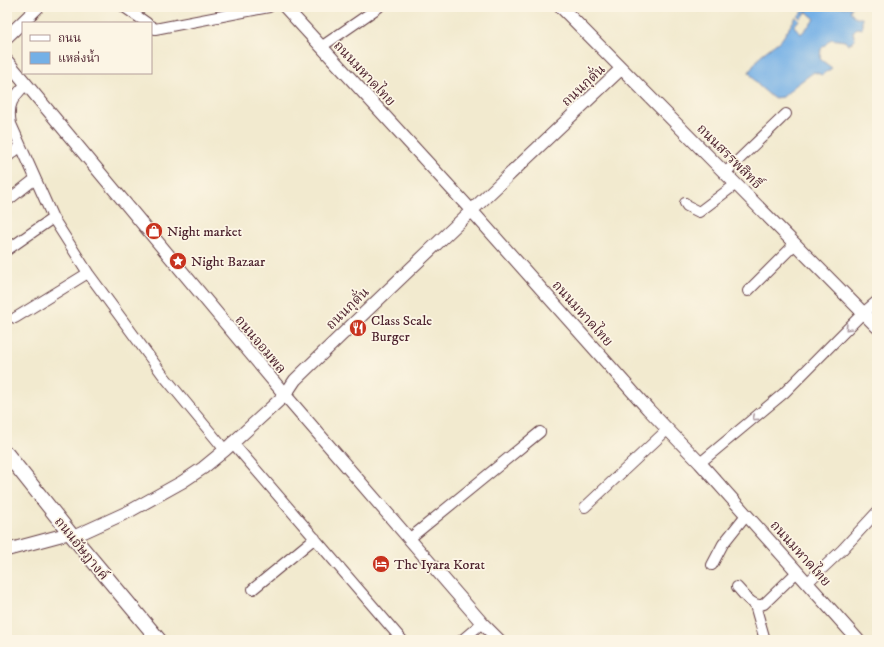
<svg xmlns="http://www.w3.org/2000/svg" width="884" height="647" viewBox="0 0 884 647" font-family="'IM FELL DW Pica','Noto Serif Thai',serif">
  <style>
    .water { fill: #74b0e6; stroke: #5f6888 }
    .lines { fill: none; stroke-linecap: round; stroke-linejoin: round }
    .minor-casing { stroke: #633d44; stroke-width: 12 }
    .tertiary-casing { stroke: #633d44; stroke-width: 14 }
    .secondary-casing { stroke: #633d44; stroke-width: 16 }
    .minor { stroke: #fff; stroke-width: 10 }
    .tertiary { stroke: #fff; stroke-width: 12 }
    .secondary { stroke: #fff; stroke-width: 14 }
    .oneway { stroke: #ae9aa0 }
    .labels { text-anchor: middle; stroke-width: 3.5; stroke-linejoin: round; paint-order: stroke }
    .street-label { font-size: 14px; fill: #4a1f2b; stroke: #fcf5e5 }
    .poi-label { font-size: 14px; fill: #4a1f2b; stroke: #fcf5e5; text-anchor: start }
  </style>
  <rect width="100%" height="100%" fill="#fcf5e5"/>
  <filter id="ink" filterUnits="userSpaceOnUse"><feTurbulence type="fractalNoise" baseFrequency=".025" numOctaves="2"/><feDisplacementMap in="SourceGraphic" scale="8" xChannelSelector="R" yChannelSelector="G"/><feConvolveMatrix kernelMatrix="1 2 1 2 8 2 1 2 1" color-interpolation-filters="sRGB"/></filter>
  <filter id="wash" filterUnits="userSpaceOnUse"><feTurbulence type="fractalNoise" baseFrequency=".012" numOctaves="4" result="noise"/><feDisplacementMap in="SourceGraphic" scale="16" xChannelSelector="R" yChannelSelector="G"/><feGaussianBlur stdDeviation="0.9" result="paint"/><feColorMatrix in="noise" values="0 0 0 0 0 0 0 0 0 0 0 0 0 0 0 0 0 1.4 0 .05"/><feComposite in="paint" operator="in"/></filter>
  <g filter="url(#wash)">
    <rect width="100%" height="100%" fill="#f2eacf"/>
    <path class="water" d="M808,7h44l-2,4 6,7h6v11l-5,-1 -4,4 2,8 -7,5 -3,-4 -14,-2 -10,10 -1,10 12,9 -10,7 -8,-3 -18,13 -13,12 -10,1 -15,-13 -9,-13 12,-17 21,-16 14,-22 3,3 -5,6 7,8 14,-15 -8,-7 -7,6 -2,-2z"/>
  </g>
  <g filter="url(#ink)">
    <g class="lines">
      <defs>
        <path id="minor" d="M124,7l23,16
          M151,26l4,3 114,-22
          M321,47l58,-40
          M26,84c-13,14 -19,20 -15,40l42,94 35,55 75,102 62,75
          M7,157l13,-10
          M725,173l61,-59
          M7,201l28,-22
          M685,203l2,3 12,6 37,-28
          M7,250l46,-32
          M748,291l47,-47
          M15,318l73,-45
          M232,442l170,198
          M700,463l84,-70 79,-80 14,-12
          M585,507l83,-78
          M409,539l131,-107
          M712,565l11,-21 23,-29
          M807,583l35,-33 35,-38
          M737,587c7,7 16,22 27,17l33,-32
          M253,589l62,-51
          M755,605l10,35
          M462,640l20,-17"/>
        <path id="tertiary" d="M285,7l186,203 177,199 52,54 158,177
          M561,7l316,320
          M7,37l31,-30
          M7,61l278,334 197,228 17,17
          M73,537l57,-26 52,-29 21,-14 22,-18 60,-55 10,-15c108,-105 217,-208 326,-311
          M7,550l63,-17"/>
        <path id="secondary" d="M7,454l66,83 86,103"/>
      </defs>
      <use href="#minor" class="minor-casing"/>
      <use href="#tertiary" class="tertiary-casing"/>
      <use href="#secondary" class="secondary-casing"/>
      <use href="#minor" class="minor"/>
      <use href="#tertiary" class="tertiary"/>
      <use href="#secondary" class="secondary"/>
    </g>
    <defs><path id="oneway-chevron" d="M-2-3.5L2.5 0L-2 3.5" fill="none" stroke-width="1.6" stroke-linecap="round" stroke-linejoin="round"/></defs>
    <g class="oneway">
      <use href="#oneway-chevron" transform="translate(848 328) rotate(134)"/>
      <use href="#oneway-chevron" transform="translate(755 418) rotate(140)"/>
    </g>
  </g>
  <defs>
    <symbol id="shop-disc" viewBox="-11 -11 22 22"><circle r="9.5" fill="#c8321e" stroke="#fcf5e5"/><path d="M-5-2.5h2.3a2.7 3.5 0 0 1 5.4 0H5L5.5 6h-11ZM-1.5-2.5h3a1.5 2.3 0 0 0-3 0Z" fill="#fff"/></symbol>
    <symbol id="sight-disc" viewBox="-11 -11 22 22"><circle r="9.5" fill="#c8321e" stroke="#fcf5e5"/><path d="M0-6L1.8-2.2L6-1.7L2.9 1.2L3.7 5.4L0 3.3L-3.7 5.4L-2.9 1.2L-6-1.7L-1.8-2.2Z" fill="#fff"/></symbol>
    <symbol id="restaurant-disc" viewBox="-11 -11 22 22"><circle r="9.5" fill="#c8321e" stroke="#fcf5e5"/><path d="M-5-6h1v4h1v-4h1v4h1v-4h1v5L-1.5 .5V6h-2V.5L-5-1ZM5-6V6H3V1.5H1.5Q1.5-4 5-6Z" fill="#fff"/></symbol>
    <symbol id="hotel-disc" viewBox="-11 -11 22 22"><circle r="9.5" fill="#c8321e" stroke="#fcf5e5"/><path d="M-6-4.5h1.5V1H6V5H4.5V3h-9V5H-6ZM-4 0a1.8 1.8 0 1 1 3.6 0ZM.5 0V-2.5h3Q6-2.5 6 0Z" fill="#fff"/></symbol>
  </defs>
  <g fill-rule="evenodd">
    <use href="#shop-disc" x="144" y="221" width="20" height="20"/>
    <use href="#sight-disc" x="168" y="251" width="20" height="20"/>
    <use href="#restaurant-disc" x="348" y="318" width="20" height="20"/>
    <use href="#hotel-disc" x="371" y="554" width="20" height="20"/>
  </g>
  <g class="labels">
    <g class="street-label">
      <text transform="translate(365 73) rotate(47)" y="5">ถนนมหาดไทย</text>
      <text transform="translate(583 85) rotate(-43)" y="5">ถนนกุดั่น</text>
      <text transform="translate(730 156) rotate(45)" y="5">ถนนสรรพสิทธิ์</text>
      <text transform="translate(347 308) rotate(-44)" y="5">ถนนกุดั่น</text>
      <text transform="translate(583 313) rotate(48)" y="5">ถนนมหาดไทย</text>
      <text transform="translate(261 344) rotate(50)" y="5">ถนนจอมพล</text>
      <text transform="translate(82 548) rotate(51)" y="5">ถนนอัษฎางค์</text>
      <text transform="translate(801 553) rotate(48)" y="5">ถนนมหาดไทย</text>
    </g>
    <g class="poi-label">
      <text x="167" y="236">Night market</text>
      <text x="191" y="266">Night Bazaar</text>
      <text x="371" y="325">Class Scale<tspan x="371" dy="16">Burger</tspan></text>
      <text x="394" y="569">The Iyara Korat</text>
    </g>
  </g>
  <rect width="884" height="647" fill="none" stroke="#fcf5e5" stroke-width="24"/>
  <rect x="22" y="22" width="130" height="52" fill="#fcf5e5" stroke="#b59f9b"/>
  <rect x="30" y="35" width="20" height="6" fill="#ffffff" stroke="#b59f9b"/>
  <text x="58" y="42" font-size="12" fill="#4a1f2b">ถนน</text>
  <rect x="30" y="52" width="20" height="12" fill="#74b0e6" stroke="#b59f9b"/>
  <text x="58" y="62" font-size="12" fill="#4a1f2b">แหล่งน้ำ</text>
</svg>
